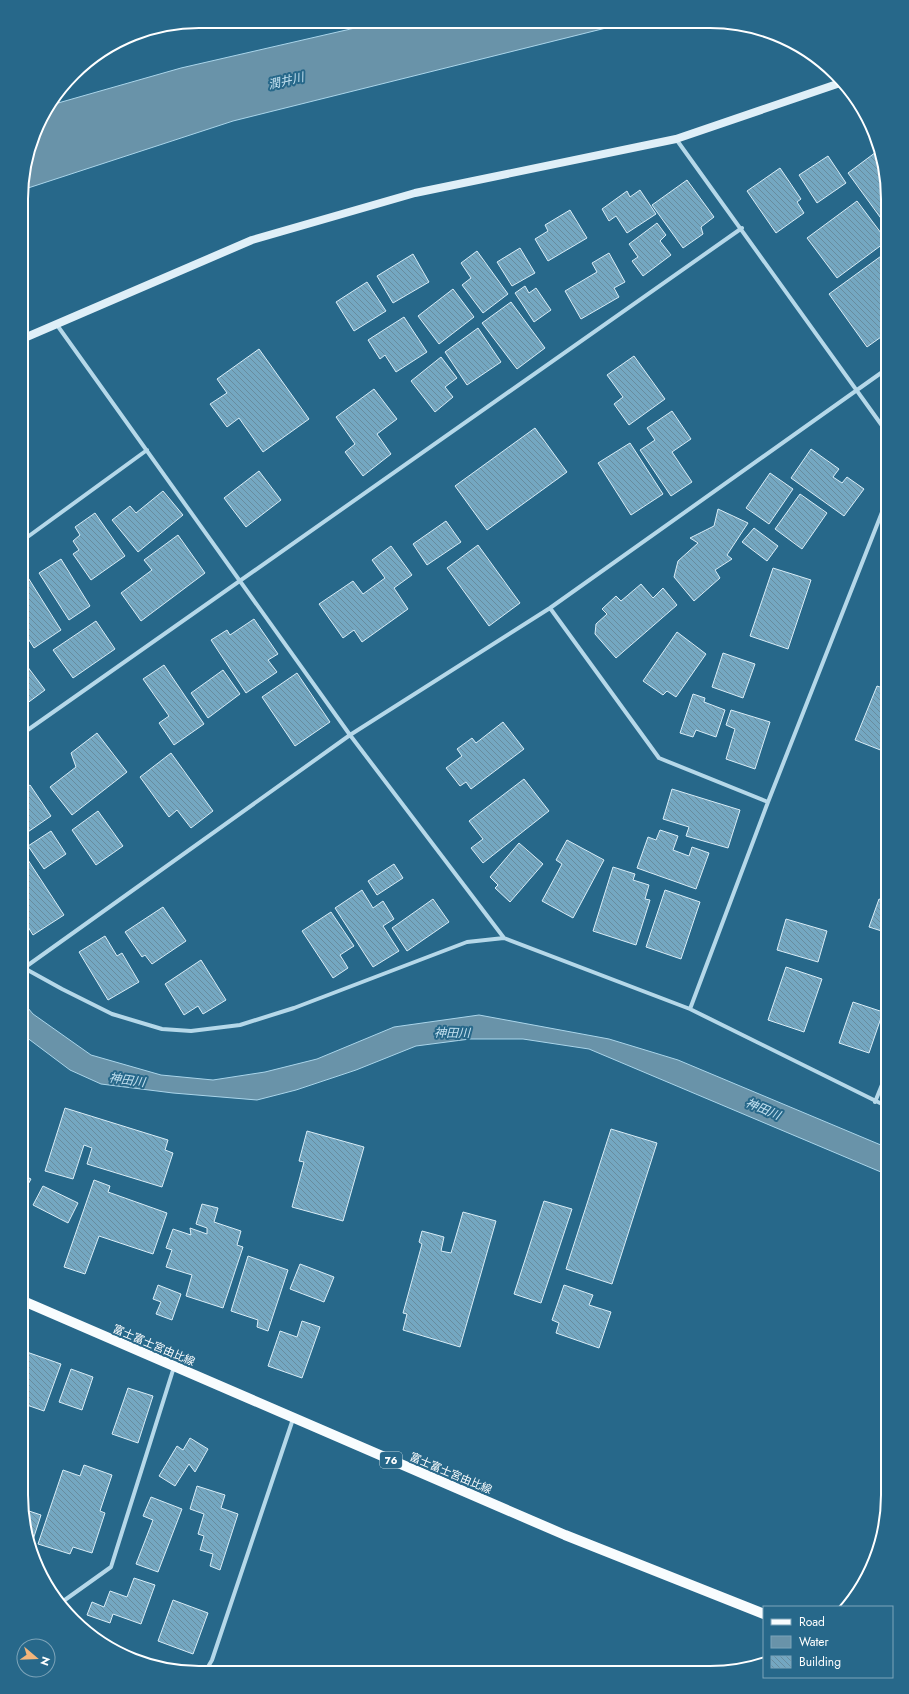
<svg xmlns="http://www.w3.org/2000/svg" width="909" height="1694" viewBox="0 0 909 1694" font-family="Jost,'Noto Sans JP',sans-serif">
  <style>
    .water { fill: #6993a9; stroke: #aad5ea }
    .building { fill: url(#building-back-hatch); stroke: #d9edf7 }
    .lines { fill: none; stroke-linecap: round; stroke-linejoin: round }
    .street { stroke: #b5d8e9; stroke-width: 4 }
    .secondary { stroke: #dfeff8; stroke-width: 8 }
    .primary { stroke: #f8fcfe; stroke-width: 10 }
    .labels { text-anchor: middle; stroke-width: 4; stroke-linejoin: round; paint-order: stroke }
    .shield { fill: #27688a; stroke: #bed2dc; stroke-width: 1 }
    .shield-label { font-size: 10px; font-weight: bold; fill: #fff }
    .street-label { font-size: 11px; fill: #fff; stroke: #27688a }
    .water-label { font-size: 12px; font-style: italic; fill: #c4e2f1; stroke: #27688a }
    .rim { fill: none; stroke: #fff; stroke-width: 2 }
  </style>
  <defs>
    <pattern id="building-back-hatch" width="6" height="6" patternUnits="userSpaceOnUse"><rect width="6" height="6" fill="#74a7c1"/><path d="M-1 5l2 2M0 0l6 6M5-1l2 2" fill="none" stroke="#688c9e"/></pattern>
  </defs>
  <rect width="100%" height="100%" fill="#27688a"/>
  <path class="water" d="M381,22l241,2 -389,97 -211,69v-14l17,-56 12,-15 130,-37z
    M22,1001l11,13 58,41 70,20 52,5 52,-8 52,-13 77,-32 85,-12 130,24 69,21 210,88v27l-299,-126 -66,-10h-53l-54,7 -60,24 -60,20 -39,10 -84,-7 -72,-9 -31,-14 -48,-36z"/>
  <path class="building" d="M880,149l8,50v29l-40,-55z
    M828,156l18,27 -29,20 -18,-28z
    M780,168l21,31 -4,3 7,11 -28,20 -29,-42z
    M687,180l27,37 -13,10 2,7 -20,14 -31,-43z
    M640,190l16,24 -29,19 -11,-17 -7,5 -7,-12 25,-18 3,6z
    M857,201l30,40 -50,37 -30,-40z
    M570,210l17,28 -39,23 -13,-22 13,-8 -3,-6z
    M657,223l9,12 -6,6 11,14 -28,21 -11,-15 6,-4 -9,-13z
    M520,248l15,25 -23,13 -15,-24z
    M477,251l31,43 -25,19 -21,-28 9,-7 -10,-15z
    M888,251v81l-21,15 -38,-53z
    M609,253l16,29 -11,6 5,9 -38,22 -16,-28 32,-19 -5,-9z
    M413,254l16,28 -36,21 -16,-27z
    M367,282l19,29 -32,20 -18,-29z
    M525,286l4,7 7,-5 15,22 -17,12 -19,-29z
    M453,289l21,28 -35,27 -21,-28z
    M511,302l34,46 -28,21 -35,-46z
    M404,317l23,35 -31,20 -11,-17 -5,4 -12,-19z
    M478,328l23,34 -34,23 -22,-33z
    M259,349l50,70 -46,33 -24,-34 -12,9 -17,-23 17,-11 -10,-14z
    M634,356l31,43 -36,26 -15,-21 9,-7 -16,-22z
    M441,357l16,21 -12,9 8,10 -18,15 -24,-31z
    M374,389l23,30 -20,15 14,20 -28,22 -18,-24 10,-8 -19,-27z
    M672,411l19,28 -19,13 20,30 -21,14 -31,-46 15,-10 -8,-12z
    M535,428l32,44 -80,58 -32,-44z
    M630,443l33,51 -32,21 -33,-52z
    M811,449l28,20 -6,8 9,6 5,-6 17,12 -20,27 -53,-38z
    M259,471l22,29 -35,27 -22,-29z
    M770,473l23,16 -24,35 -23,-16z
    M163,491l20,24 -45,37 -26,-32 18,-14 6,7z
    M800,494l27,19 -25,36 -27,-20z
    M718,509l30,14 -21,32 5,4 -17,11 5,8 -26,23 -20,-24 4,-16 20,-18 -8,-5 24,-12z
    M95,513l30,43 -34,24 -18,-26 6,-4 -6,-9 7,-6 -5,-8z
    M446,521l15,21 -34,23 -14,-21z
    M754,528l24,18 -11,15 -25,-19z
    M178,535l27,38 -64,48 -20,-28 31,-23 -8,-10z
    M478,545l42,58 -31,23 -42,-58z
    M391,546l21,29 -18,13 14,21 -46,33 -8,-12 -11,8 -24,-34 34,-23 10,13 22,-16 -13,-18z
    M61,559l29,47 -21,14 -30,-47z
    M773,568l38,12 -23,69 -38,-13z
    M27,576l34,54 -27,18 -12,-19v-50z
    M641,584l12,14 10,-10 14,17 -61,53 -21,-24 1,-10 11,-10 -5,-5 14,-13 5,5z
    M254,619l24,35 -10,6 9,12 -31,21 -35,-53 16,-10 3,5z
    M96,621l19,28 -42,29 -20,-28z
    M677,632l29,22 -30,43 -9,-6 -4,4 -20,-14z
    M723,653l32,11 -12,34 -31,-11z
    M24,662l21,28 -23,17v-43z
    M164,665l40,59 -30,21 -15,-22 10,-7 -26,-37z
    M223,670l17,24 -32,24 -17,-25z
    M297,673l33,49 -35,24 -33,-49z
    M877,686l11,4v63l-33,-13z
    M693,694l12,4 -1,4 21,8 -9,27 -20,-7 -3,7 -13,-4z
    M731,710l39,12 -15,47 -29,-10 9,-30 -9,-4z
    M503,722l21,27 -53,40 -5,-7 -6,4 -14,-18 16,-12 -5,-7 15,-11 4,5z
    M97,733l30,39 -55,43 -22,-28 26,-20 -5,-14z
    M171,753l42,58 -22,17 -14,-18 -8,7 -29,-40z
    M524,779l25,32 -66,52 -12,-15 12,-9 -14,-18z
    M30,785l21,31 -29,20v-46z
    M672,789l68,21 -12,38 -42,-12 3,-9 -26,-8z
    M98,811l25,35 -27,19 -24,-35z
    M660,830l18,6 -5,14 16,6 3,-9 17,6 -13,36 -59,-21 11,-31 8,3z
    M51,831l15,23 -22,15 -16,-23z
    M567,840l37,20 -31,58 -31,-17 20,-37 -6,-4z
    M519,843l24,21 -33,38 -15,-14 3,-3 -8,-8z
    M28,860l36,55 -31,20 -11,-18v-53z
    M394,864l9,14 -26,17 -9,-14z
    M613,867l22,7 -2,6 16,5 -4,14 5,1 -14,45 -43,-14z
    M362,890l11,18 10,-7 11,18 -11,7 16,25 -26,16 -38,-59z
    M665,890l35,12 -19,57 -35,-12z
    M433,899l16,23 -42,29 -15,-23z
    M879,899l9,3v31l-19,-6z
    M163,907l23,34 -34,23 -7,-9 -3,2 -17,-25z
    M331,912l23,34 -14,9 8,13 -15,10 -31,-47z
    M786,919l41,12 -9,31 -41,-12z
    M105,936l12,20 5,-3 17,29 -31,18 -29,-48z
    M201,960l25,40 -23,14 -5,-8 -14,9 -19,-31z
    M786,967l36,12 -18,53 -36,-12z
    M853,1002l30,10 -14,41 -30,-10z
    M65,1108l103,32 -3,10 8,3 -11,34 -75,-23 5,-16 -8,-3 -11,34 -28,-8z
    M611,1129l46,14 -45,141 -46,-15z
    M307,1131l57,16 -21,74 -51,-14 12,-45 -5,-1z
    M21,1174l10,5 -10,18z
    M94,1180l16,6 -2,6 59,21 -14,41 -54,-18 -14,38 -21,-7z
    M43,1186l35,17 -10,20 -35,-18z
    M544,1201l28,8 -31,94 -27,-9z
    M202,1204l16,4 -4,14 27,9 -4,14 6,2 -20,61 -37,-12 6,-21 -26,-8 6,-17 -6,-2 7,-19 18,6 -1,-7 17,6v-6l-11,-4z
    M463,1212l33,9 -36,126 -57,-17 4,-16 -4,-1 19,-69 -3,-2 3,-11 22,6 -3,14 10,2z
    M248,1256l40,14 -20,61 -11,-4 1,-7 -27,-9z
    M300,1264l34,13 -10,25 -34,-13z
    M158,1285l23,9 -9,26 -16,-6 5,-12 -8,-3z
    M564,1285l29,10 -4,10 22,7 -12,36 -43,-15 3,-10 -7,-3z
    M302,1321l18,6 -18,51 -34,-12 12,-35 17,6z
    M21,1350l40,14 -17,47 -23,-8z
    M71,1369l22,8 -11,33 -23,-8z
    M128,1388l25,8 -15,47 -26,-9z
    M190,1438l18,11 -13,23 -6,-8 -14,22 -16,-10 18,-30 6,4z
    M84,1465l28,10 -12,36 5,2 -13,40 -19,-6 -3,7 -32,-10 25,-74 17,6z
    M197,1486l28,9 -4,13 17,6 -18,56 -10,-4 3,-12 -13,-4 4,-14 -6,-2 6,-20 -14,-5z
    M151,1497l31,12 -24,63 -22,-8 17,-44 -10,-4z
    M23,1509l18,6 -10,31 -2,-1z
    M134,1578l21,7 -14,39 -28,-10 -3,9 -23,-8 5,-13 12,5 6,-16 17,6z
    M173,1600l35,13 -15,41 -35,-13z
    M101,1642l29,11 -2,5z"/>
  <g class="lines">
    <path class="street" d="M676,139l212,295
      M57,325l293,410 154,203
      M22,541l125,-91
      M550,608l109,150 109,44
      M22,734l720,-506
      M22,964l2,4 38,21 50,25 50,15 29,2 49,-6 54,-17 173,-66 37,-4 186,71 198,98
      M24,968l326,-233 200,-127 338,-240
      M690,1009l78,-207 120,-305
      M875,1102l13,-32
      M61,1605l1,-3 49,-35 63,-200
      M205,1672l7,-12 81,-241"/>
    <path class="secondary" d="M22,339l230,-99 163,-47 261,-54 167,-57"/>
    <path class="primary" d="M21,1300l544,235 199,79"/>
  </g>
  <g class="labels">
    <rect class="shield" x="380" y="1452" width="22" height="16" rx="3"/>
    <g class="shield-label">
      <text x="391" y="1464">76</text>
    </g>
    <g class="street-label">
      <text transform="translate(154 1345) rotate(23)" y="4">富士富士宮由比線</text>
      <text transform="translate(451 1473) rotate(23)" y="4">富士富士宮由比線</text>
    </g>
    <g class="water-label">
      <text transform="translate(286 81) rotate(-13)" y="4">潤井川</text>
      <text transform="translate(452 1033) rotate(1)" y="4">神田川</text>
      <text transform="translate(127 1080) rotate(8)" y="4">神田川</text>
      <text transform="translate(763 1109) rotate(23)" y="4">神田川</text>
    </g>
  </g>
  <path d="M0 0H909V1694H0ZM199 28H710A171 171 0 0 1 881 199V1495A171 171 0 0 1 710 1666H199A171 171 0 0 1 28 1495V199A171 171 0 0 1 199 28Z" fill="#27688a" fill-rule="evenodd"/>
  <path class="rim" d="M199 28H710A171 171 0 0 1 881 199V1495A171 171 0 0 1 710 1666H199A171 171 0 0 1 28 1495V199A171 171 0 0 1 199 28Z"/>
  <rect x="763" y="1606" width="130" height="72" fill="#27688a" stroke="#7da4b9"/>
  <rect x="771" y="1619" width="20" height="6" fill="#f8fcfe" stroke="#7da4b9"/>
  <text x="799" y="1626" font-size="12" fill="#ffffff">Road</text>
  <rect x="771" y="1636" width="20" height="12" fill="#6993a9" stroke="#7da4b9"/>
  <text x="799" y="1646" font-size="12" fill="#ffffff">Water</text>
  <rect x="771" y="1656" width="20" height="12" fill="url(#building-back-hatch)" stroke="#7da4b9"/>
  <text x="799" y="1666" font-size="12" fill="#ffffff">Building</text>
  <g transform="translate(36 1658) rotate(109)"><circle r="19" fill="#27688a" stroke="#7da4b9"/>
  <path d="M0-3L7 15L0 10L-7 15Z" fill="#f2b57b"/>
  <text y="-6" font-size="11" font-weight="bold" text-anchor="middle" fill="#ffffff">N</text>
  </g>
</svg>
